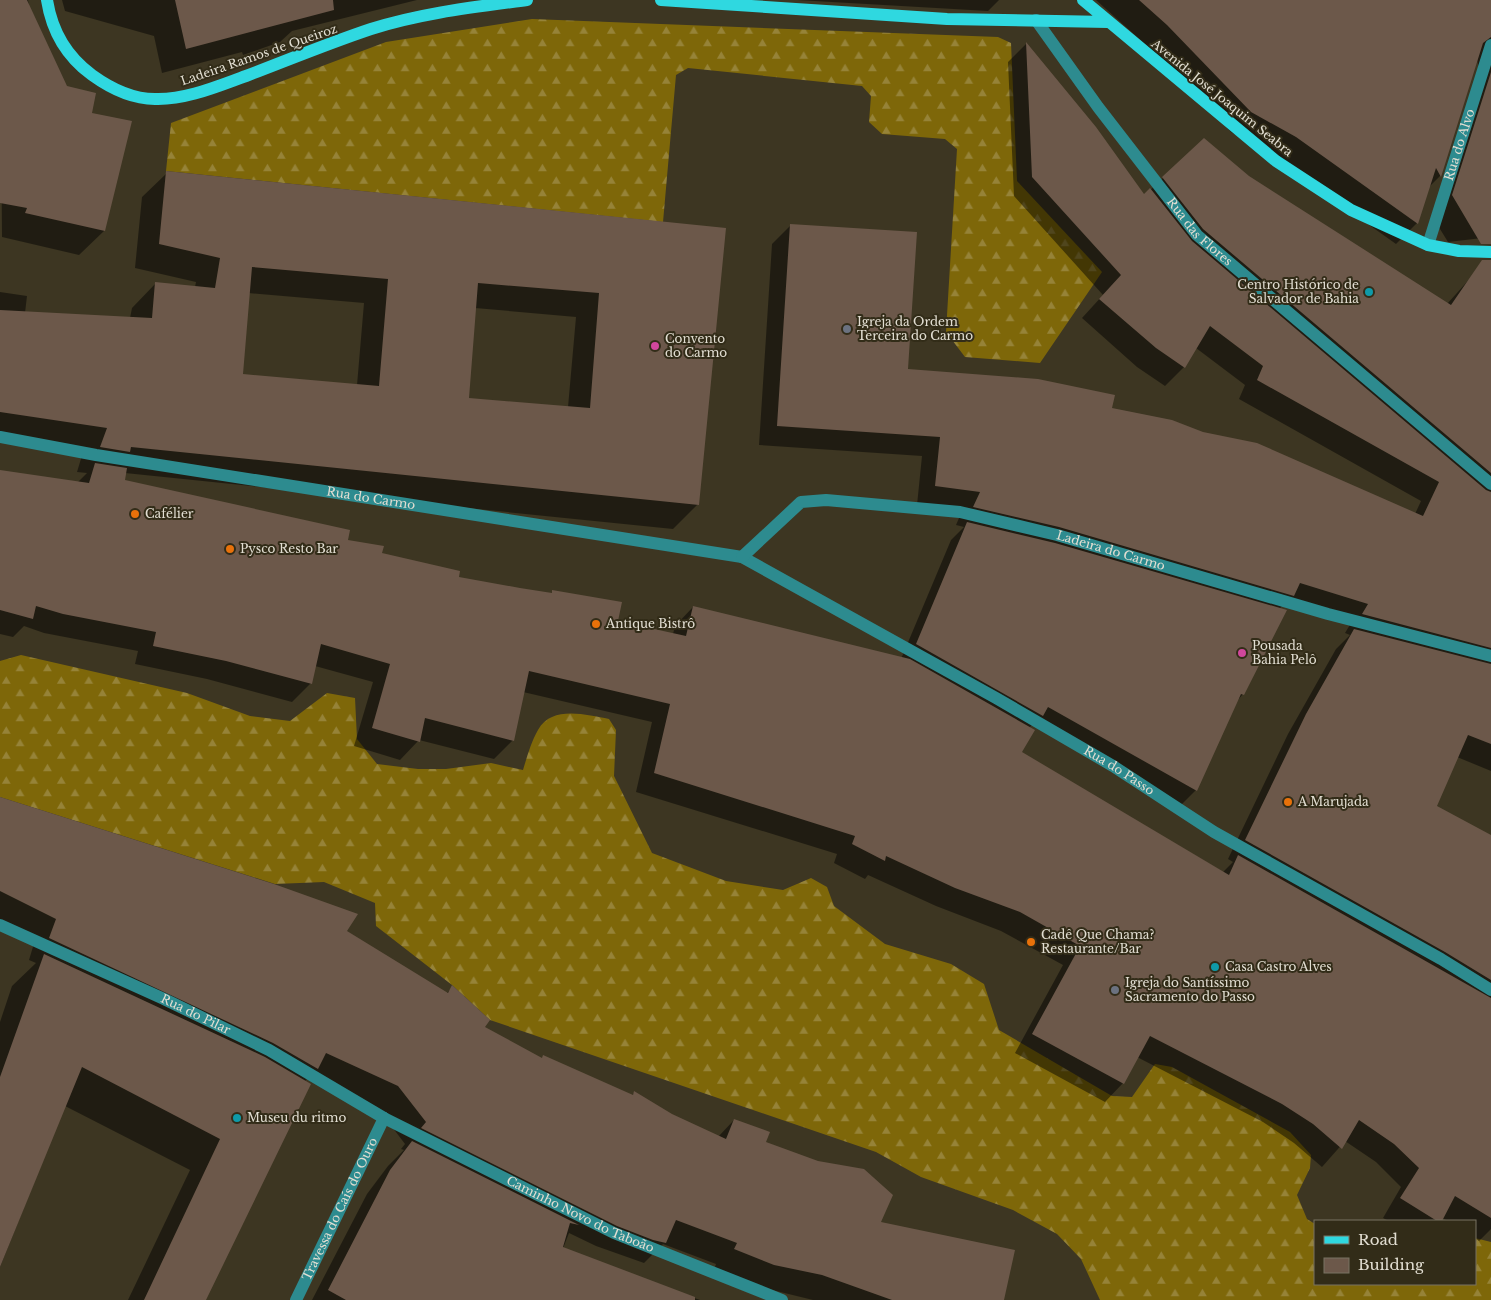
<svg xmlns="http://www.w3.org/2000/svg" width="1491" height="1300" viewBox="0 0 1491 1300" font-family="'Libre Baskerville',serif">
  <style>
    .forest { fill: url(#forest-firs) }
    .shadow { fill: #0007; fill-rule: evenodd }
    .building { fill: #6c584a; fill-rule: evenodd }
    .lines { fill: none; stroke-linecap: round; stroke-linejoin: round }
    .minor { stroke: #2d8b8f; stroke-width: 12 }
    .major { stroke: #2fd8e0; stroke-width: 12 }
    .culture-dot { fill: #0f9aa8; stroke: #322c18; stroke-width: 2 }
    .worship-dot { fill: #6b7280; stroke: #322c18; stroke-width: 2 }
    .hotel-dot { fill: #d1479c; stroke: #322c18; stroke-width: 2 }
    .food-dot { fill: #e8710a; stroke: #322c18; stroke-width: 2 }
    .labels { text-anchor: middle; stroke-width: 4; stroke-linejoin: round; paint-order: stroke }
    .street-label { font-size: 12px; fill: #e2ded2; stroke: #322c18 }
    .poi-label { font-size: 12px; fill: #e2ded2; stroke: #322c18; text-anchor: start }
  </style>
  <defs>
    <pattern id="forest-firs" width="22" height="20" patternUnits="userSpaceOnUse" patternTransform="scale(1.25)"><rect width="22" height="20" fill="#7e6709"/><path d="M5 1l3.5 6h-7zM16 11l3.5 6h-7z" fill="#968338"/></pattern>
  </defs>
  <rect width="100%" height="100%" fill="#3d3622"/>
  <path class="forest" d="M532,19l466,18 13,6 6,138 85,91 -62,91 -75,-6 -19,-25 11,-183 -12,-10 -63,-5 -13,-12 2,-26 -9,-10 -174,-18 -12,7 -13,147 -497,-51 5,-48 215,-81z
    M21,655l166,38 63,23 40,5 37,-28 28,5 2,41 20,25 41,5h28l45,-6 32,7c4,-13 8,-28 15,-40 14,-25 48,-15 71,-11l7,11 -2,46 38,77 74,28 57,9 28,-12 16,9 7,19 51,38 66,20 33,20 15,46 113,66 20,1 23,-33 17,3 118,65 21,23 -1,13 -13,27 10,24 8,5v60h160v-46l16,4v58h-391l-19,-41 -24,-25 -44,-24 -92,-33 -45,-25 -386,-132 -38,-35 -76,-59 -1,-23 -51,-21 -49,2 -275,-87v-136z"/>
  <path class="shadow" d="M0,0h28l1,6 38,82 23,26 40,8 -26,109 -25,24 -77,-18z
    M62,0h355l-125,31 -12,11 -37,13 -1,-3 -80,21 -8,-37 -89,-25z
    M797,0h202l-11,11z
    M1096,0h395v237l-43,5 -16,-26 47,-147 -2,-10 -37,117 -12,12 -11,35 -21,21 -121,-86 -44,-26 -85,-87z
    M1026,44l118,152 19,-18 85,-1 199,127 27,-30 17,1v496l-34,-14 -49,33 83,50v389l-12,12 -4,-3v-17h-27l-6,-3 -2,3h-51l-6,-3 18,-31 -25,-25 -31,-21 -23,26 -28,-24 -31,-21 -126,-65 -14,26 -18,19 -90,-49 48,-88 -62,-34 -65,-25 -68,-31 -3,4 -31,-16 3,-9 -201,-62 16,-70 -129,-30 -10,48 -19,19 -75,-19 -19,20 -46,-14 19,-64 -58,-16 -4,17 -19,19 -85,-23 -72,-15 3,-13 -94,-18 -20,-7 -11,11 -13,-3v-160l77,9 10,-10 -10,-1 6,-20 -83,-13v-147l27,4 -2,17 105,5 2,-10 24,-25 39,4 1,-5 -61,-14 7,-71 25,-24 558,56 -27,275 -25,25 -548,-56 -1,8 222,61 111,36 94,16 2,-2 63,30 57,12 2,-8 18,-19 208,52 50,-119 13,-13 -8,-2 6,-14 -45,-6 5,-49 -163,-11 13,-201 19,-19 116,145 204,39 304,105 6,-13 -182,-102 6,-14 -49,-37 -12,19 -19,19 -28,-19 -55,-49 21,-23 -89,-99 -6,-134zM248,293l116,10 -7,82 -115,-10zM475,308l101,9 -8,90 -100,-8zM1285,603l66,20 -6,10 5,2 -14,14 -48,85 -60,125 5,3 -10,10 -202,-119 8,-25 4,-4 147,82 16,-16 41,-89 6,-7 36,-85z
    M0,799l346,132 100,63 7,-7 30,40 58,32 91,37 2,-3 38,22 46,22 16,-17 145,103 124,77h-190l-61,-15 -38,-15 2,-6 -53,-20 -19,19 -48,-17 -27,-13 -7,18 138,49h-388l55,-106 21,-28 16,-16 -3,-1 4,-5 -28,-37 -68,-30 -5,5 -100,218h-76l62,-130 -125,-64 -65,161v-245l12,-36 24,-23 -7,-3 6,-20 -35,-17z"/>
  <path class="building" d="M0,0h27l40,86 29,7 -4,20 40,8 -27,110 -80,-18 2,-5 -27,-5z
    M175,0h158l1,10 -148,39z
    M1139,0h352v37l-8,6 -42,134 -5,-9 -18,56 -122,-87 -45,-25 -84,-87z
    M1026,42l70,85 48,67 6,-6 42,53 294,249 5,2v156l-129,-34 6,-10 -68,-21 -6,13 -235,-69 -86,-20 7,-15 -45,-6 5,-49 -163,-11 13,-202 127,8 -9,137 130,10 77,16 -3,13 60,12 31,12 54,11 166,73 16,-34 -182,-102 6,-14 -53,-40 -25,42 -29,-20 -57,-49 22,-24 -89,-98z
    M1491,72v172h-10l-29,-49z
    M1204,138l45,38 202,129 31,-45h9v213l-288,-244 -41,-52z
    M166,171l560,57 -27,277 -568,-58 -1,5 -30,-5 7,-19 -107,-16v-102l152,8 3,-36 60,6 5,-30 -61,-14zM252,267l136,12 -9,107 -136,-12zM478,283l121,10 -9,115 -121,-10z
    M95,463l32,5 -2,12 225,50 -2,10 36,6 -2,7 78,18 -1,6 61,11 32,5v-3l70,12 -4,19 68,15 7,-30 217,53 125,71 -13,22 207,123 9,-20 253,143v220l-36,-22 -13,25h-5l-37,-23 19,-30 -25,-24 -35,-24 -17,29 -29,-25 -31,-20 -132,-68 -26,48 -92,-50 48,-88 -60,-34 -65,-24 -69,-32 -1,5 -33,-17 3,-8 -201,-63 16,-69 -141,-33 -15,70 -89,-23 -5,24 -48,-14 18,-64 -69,-20 -9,40 -86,-23 -73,-15 3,-14 -93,-18 -27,-8 -3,13 -33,-9v-140l89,13z
    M967,522l88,21 232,67 -43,85 -3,-1 -44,97 -149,-84 -5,9 -127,-72z
    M1354,629l137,35v80l-23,-9 -31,71 54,29v145l-46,-28 -200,-112 61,-126z
    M0,797l274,87 84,30 -11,17 101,62 4,-8 38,35 -5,7 57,31 1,-3 90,40 1,-4 38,23 54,25 8,-20 36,13 -4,10 52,19 46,8 29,26 -12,27 134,28 -11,50h-112l-70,-25 -48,-10 -40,-16 3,-6 -61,-23 -10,23 -13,-3 -36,-14 -196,-98 5,-6 -28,-36 -72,-33 -8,16 -45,-26 -224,-105 7,-19 -56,-28z
    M44,954l221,103 46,27 -105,216h-62l76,-161 -138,-72 -82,200v-190z
    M412,1141l167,84 -9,-2 -7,24 132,50v3h-349l-18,-10 62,-120z"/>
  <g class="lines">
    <g class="minor">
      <path id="s1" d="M1036,20l62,87 99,128 294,249"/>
      <path id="s2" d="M1428,245l63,-200"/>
      <path id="s3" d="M0,437l96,18 646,102 254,141 117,68 101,66 227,127 50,31"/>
      <path id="s4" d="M742,557l59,-55 25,-2 134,12 97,23 271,79 163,42"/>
      <path id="s5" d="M0,925l164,74 105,51 115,68 230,115 168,67"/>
      <path id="s6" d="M296,1300l88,-182"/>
    </g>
    <path class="major" d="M47,0c5,32 19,56 45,75 18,13 41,24 63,24 31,1 63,-13 91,-23 42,-16 83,-33 125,-47 50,-16 104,-22 156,-29
      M661,0l286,19 161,3
      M1083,0l193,161 75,49 77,35 31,6 32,1"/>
  </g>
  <g class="culture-dot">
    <circle cx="1369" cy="292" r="5"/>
    <circle cx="1215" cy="967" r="5"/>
    <circle cx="237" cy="1118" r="5"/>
  </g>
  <g class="worship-dot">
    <circle cx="847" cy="329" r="5"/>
    <circle cx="1115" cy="990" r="5"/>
  </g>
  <g class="hotel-dot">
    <circle cx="655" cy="346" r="5"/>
    <circle cx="1242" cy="653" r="5"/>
  </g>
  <g class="food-dot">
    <circle cx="135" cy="514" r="5"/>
    <circle cx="230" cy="549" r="5"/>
    <circle cx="596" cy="624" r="5"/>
    <circle cx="1288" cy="802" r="5"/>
    <circle cx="1031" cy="942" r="5"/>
  </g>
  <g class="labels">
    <g class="street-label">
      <text transform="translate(259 55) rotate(-19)" y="4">Ladeira Ramos de Queiroz</text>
      <text transform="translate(1222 98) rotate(39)" y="4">Avenida José Joaquim Seabra</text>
      <text dy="4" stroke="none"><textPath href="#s2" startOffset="105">Rua do Alvo</textPath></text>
      <text dy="4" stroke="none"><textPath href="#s1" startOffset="268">Rua das Flores</textPath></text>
      <text dy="4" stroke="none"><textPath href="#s3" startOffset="376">Rua do Carmo</textPath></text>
      <text dy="4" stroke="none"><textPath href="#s4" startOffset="396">Ladeira do Carmo</textPath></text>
      <text dy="4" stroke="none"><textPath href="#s3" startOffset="1185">Rua do Passo</textPath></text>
      <text dy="4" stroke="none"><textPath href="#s5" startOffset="215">Rua do Pilar</textPath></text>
      <text dy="4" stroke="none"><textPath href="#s6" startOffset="101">Travessa do Caís do Ouro</textPath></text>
      <text dy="4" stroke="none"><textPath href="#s5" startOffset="649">Caminho Novo do Taboão</textPath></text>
    </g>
    <g class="poi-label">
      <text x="1359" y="289" text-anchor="end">Centro Histórico de<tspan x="1359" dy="14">Salvador de Bahia</tspan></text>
      <text x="857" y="326">Igreja da Ordem<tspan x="857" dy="14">Terceira do Carmo</tspan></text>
      <text x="665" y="343">Convento<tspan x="665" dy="14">do Carmo</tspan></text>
      <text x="145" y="518">Cafélier</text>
      <text x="240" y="553">Pysco Resto Bar</text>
      <text x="606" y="628">Antique Bistrô</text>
      <text x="1252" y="650">Pousada<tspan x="1252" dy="14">Bahia Pelô</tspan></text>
      <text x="1298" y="806">A Marujada</text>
      <text x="1041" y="939">Cadê Que Chama?<tspan x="1041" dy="14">Restaurante/Bar</tspan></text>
      <text x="1225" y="971">Casa Castro Alves</text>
      <text x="1125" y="987">Igreja do Santíssimo<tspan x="1125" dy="14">Sacramento do Passo</tspan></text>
      <text x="247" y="1122">Museu du ritmo</text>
    </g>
  </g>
  <rect x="1314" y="1220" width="162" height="65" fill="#322c18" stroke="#787362"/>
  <rect x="1324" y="1236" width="25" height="8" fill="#2fd8e0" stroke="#787362"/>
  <text x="1358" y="1245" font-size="15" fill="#e2ded2">Road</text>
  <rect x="1324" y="1258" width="25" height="15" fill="#6c584a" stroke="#787362"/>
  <text x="1358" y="1270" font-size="15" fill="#e2ded2">Building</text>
</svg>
